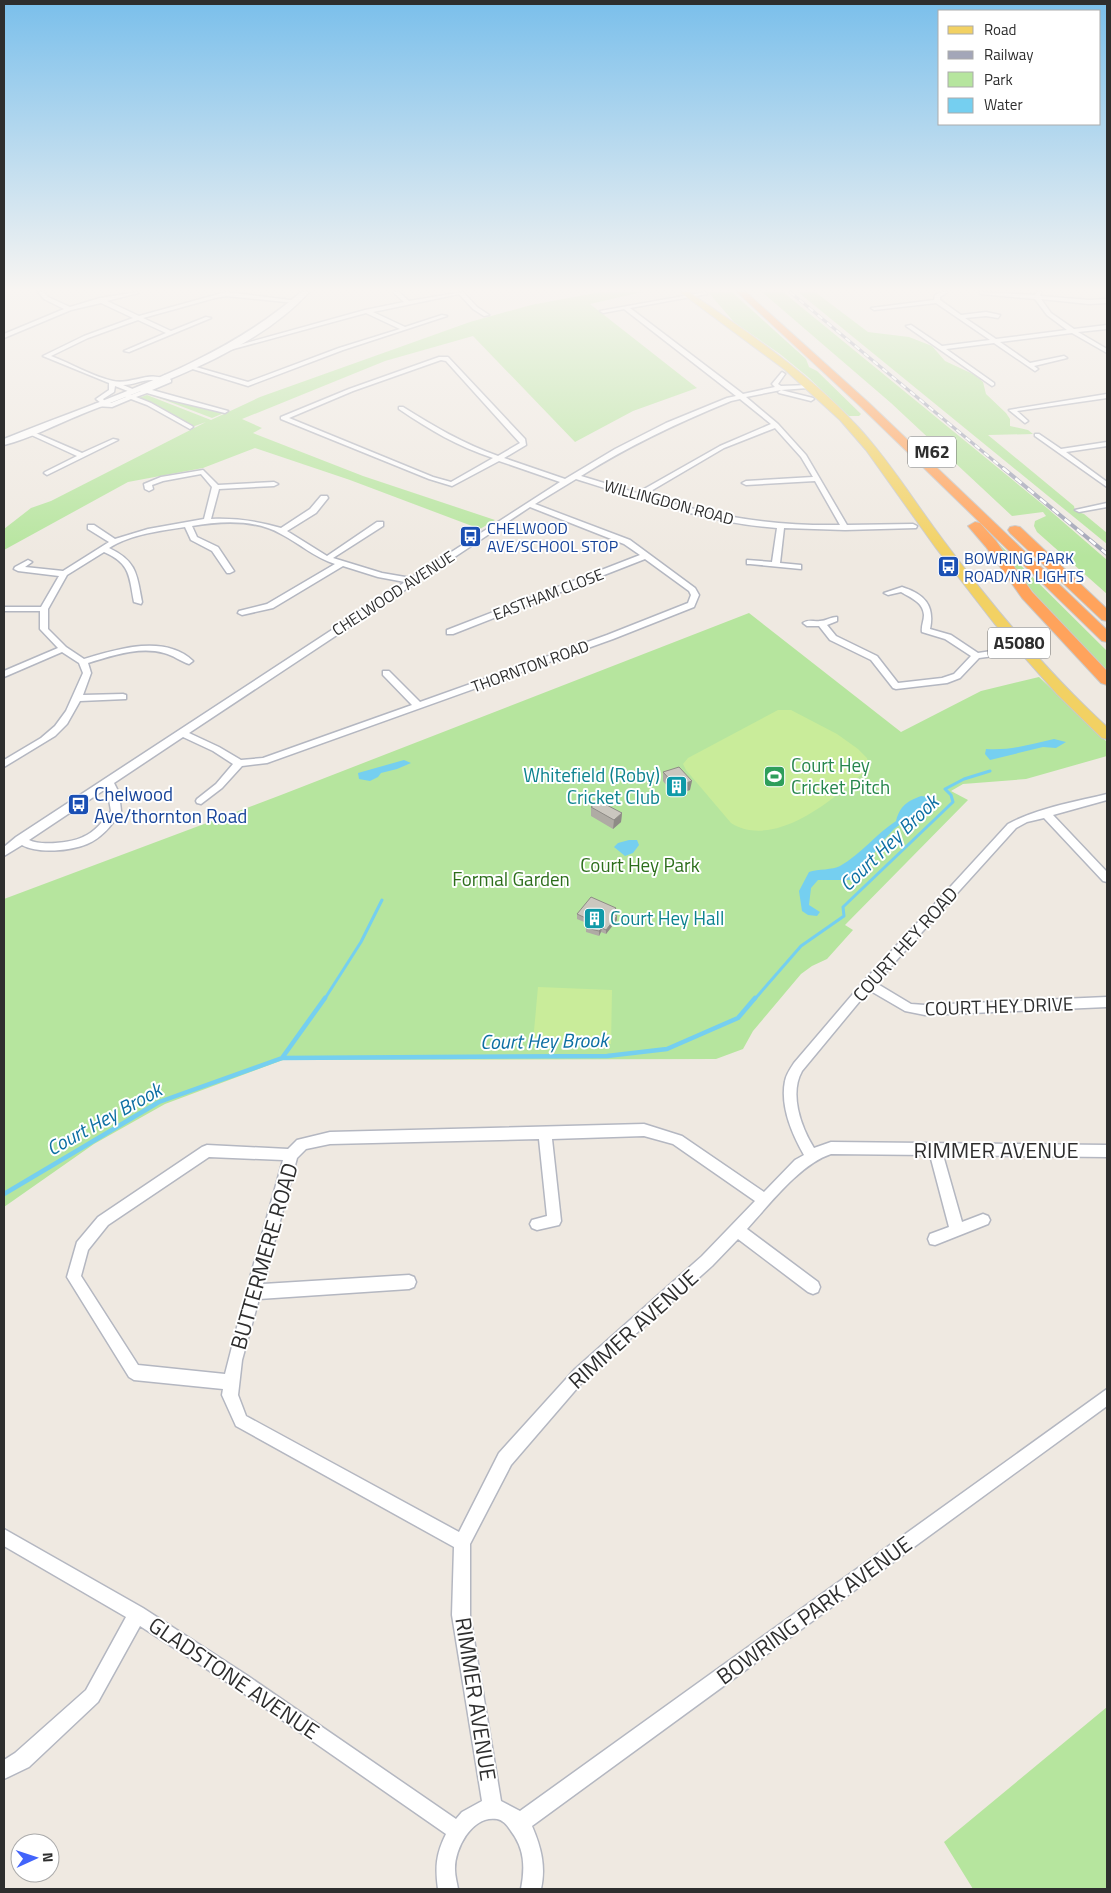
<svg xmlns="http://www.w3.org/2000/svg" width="1111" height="1893" viewBox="0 0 1111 1893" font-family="'Titillium Web',sans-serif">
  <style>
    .green { fill: #b6e59e }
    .pitch { fill: #c9ec9a }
    .water { fill: #75cff0 }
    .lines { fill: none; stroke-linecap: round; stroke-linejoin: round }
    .stream-far1 { stroke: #75cff0; stroke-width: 3 }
    .stream { stroke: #75cff0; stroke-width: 4.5 }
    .street-casing { stroke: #b4b7c1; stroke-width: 3 }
    .secondary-casing { stroke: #b4b7c1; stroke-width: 3 }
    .primary-casing { stroke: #c9c9c9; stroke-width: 2 }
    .highway-casing { stroke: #c9c9c9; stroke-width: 2 }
    .street { fill: #fff; fill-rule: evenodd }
    .secondary { fill: #fff; fill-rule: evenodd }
    .primary { fill: #f2d163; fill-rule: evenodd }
    .highway { fill: #ffa35c; fill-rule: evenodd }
    .rail-far1-casing { stroke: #a3a6b8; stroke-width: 3 }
    .rail-casing { stroke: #a3a6b8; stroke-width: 4 }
    .rail-far1 { stroke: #fff; stroke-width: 2; stroke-dasharray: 6; stroke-linecap: butt }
    .rail { stroke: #fff; stroke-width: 2.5; stroke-dasharray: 8; stroke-linecap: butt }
    .wall { fill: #afaba4 }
    .shaded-wall { fill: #8e8b86 }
    .building { fill: #cbc7bf; stroke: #8e8b86 }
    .labels { text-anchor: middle; stroke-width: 4; stroke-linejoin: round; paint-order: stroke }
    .far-street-label { font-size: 16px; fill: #2e2e2e; stroke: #fff }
    .far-transit-label { font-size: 16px; fill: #164399; stroke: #fff; text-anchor: start }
    .shield { fill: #fff; stroke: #6d6d6d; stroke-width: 1 }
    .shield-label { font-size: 18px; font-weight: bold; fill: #2e2e2e }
    .leisure-label { font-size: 19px; fill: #27864d; stroke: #fff; text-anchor: start }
    .culture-label { font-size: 19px; fill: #0d838f; stroke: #fff; text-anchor: end }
    .transit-label { font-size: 19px; fill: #164399; stroke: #fff; text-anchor: start }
    .park-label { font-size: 19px; fill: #2c6e1b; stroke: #fff }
    .street-label { font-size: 19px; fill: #2e2e2e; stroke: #fff }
    .water-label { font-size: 20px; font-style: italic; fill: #0d6fa3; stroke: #fff }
    .near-street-label { font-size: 22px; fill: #2e2e2e; stroke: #fff }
  </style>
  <rect width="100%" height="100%" fill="#efe9e1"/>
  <path class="green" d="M601,292h41l-52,12 107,84 -64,23 -58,31 -102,-106 -88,25 -143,58 20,9 -9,5 110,43 132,44 -15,9 -130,-49 -95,-32 -52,20 -75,14 -124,68v-21l27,-21 20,-7 155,-79 -14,5 -54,-29 9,-3 64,25 49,-23 210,-75 61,-17z
    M708,292h24l74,67 3,8 8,4 44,43 -2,2h-10l-41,-39 -28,-23 -46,-32z
    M762,292h21l264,216 60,52v34l-70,-62 -3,-6 1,-5 11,-5 -3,-4 -31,4 -121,-113z
    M798,292h17l53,40 41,5 23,9 13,15 30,14 8,7 3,12 20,19 4,6v7l18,4 5,4 -45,1 86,71 1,5 9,3 23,19v11z
    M152,393l72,20 -12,5 -63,-24z
    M992,539l3,1 112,111v21l-70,-75z
    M749,613l152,119 80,-41 58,-14 68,65v14l-81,23 -63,5 -12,7 17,9 -123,125 8,5 -26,29 -15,7 -11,8 -48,57 -10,18 -27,10 -433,1 -118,44 -71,40 -90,63v-308l277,-104z
    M1107,1707v182h-134l-29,-47z"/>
  <path class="pitch" d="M778,710h13l46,24 21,15 9,9 2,9c-30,29 -94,84 -138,56l-45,-53 -3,-6 5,-6z
    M538,987l74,3 -1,54 -78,-2z"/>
  <path class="water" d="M1054,739l12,3 -10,6 -13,-1 -53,13 -5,-6 1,-5c24,2 45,-5 68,-10z
    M404,760l7,3 -14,6 -16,4 -3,4 -8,4 -11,-2 -1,-6z
    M921,796l8,1 5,6 -15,14 -13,3 -12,9 -11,12 -24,33 -10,6h-31l-7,8 -2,17 11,7 -3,4 -9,-1 -6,-4 -3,-20 10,-19c9,-3 24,-2 31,-6 21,-12 36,-32 56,-45 4,-15 11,-20 25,-25z
    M629,840h8l2,5 -6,8 -8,3 -11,-9 4,-4z"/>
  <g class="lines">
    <path class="stream-far1" d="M324,1000l37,-58 21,-42
      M754,1000l47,-54 43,-30 -1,-9 110,-105 -2,-7 -6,-6 19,-10 26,-8"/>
    <path class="stream" d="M282,1058l43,-60
      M4,1194l155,-92 123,-44 325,-2 60,-7 71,-31 17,-20"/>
    <defs>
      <path id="street" d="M38,292h5l5,5 22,10 30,-9 38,-6v1l-31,8 32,15 87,-24 72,9 -3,2 -69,-7 -11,2 -72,20 28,13 35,-14 5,1 -82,34 -5,-1 42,-18 -28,-13 -50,18 -37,18c19,7 43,21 62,25 17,4 37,-10 50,-2 -4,2 -6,1 -12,1 -9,0 -18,5 -28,5l12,5 1,1 -3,2 -18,-7 -1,6 -11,7 3,4h5l15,-6v-2h5l10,-4 -4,-2v-2l9,1 19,-8 -3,-3 3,-2 6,5v2l-19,8 76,21 -3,2 -54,-13 -24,-7 -11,4 15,6 41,23 1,1 -3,2 -43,-24 -16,-6 -19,8 -17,-1v-2l6,-1 -5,-4 13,-9v-7l-66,-27 41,-20 49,-18 -32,-15 -30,7 -67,28v-4l60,-25 -20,-10z
        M393,292h6l10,9 54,-9 14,15 12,8 -5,1 -11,-7 -14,-15 -86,18 32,15 37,-12 5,1 -104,34 -95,36 -62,-19 3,-2 59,17 91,-34 61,-19 -34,-16 -140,38 -5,-1 144,-40 39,-8z
        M706,292l1,2 -77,14 113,86 32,-7 -3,-3 10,-12 3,2 -7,10 3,2 29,-1 1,1 -3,2 -27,2 -35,7 32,27 28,31 41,70 66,-1 4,2 -1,2 -71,2 -61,-2 -4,35 21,2v4l-51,-5h-3v-4l25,2 5,-34c-69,-5 -136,-29 -201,-49l-41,25 95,36 65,48 4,7 -5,12 -81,32 -346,124 -25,3 -20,22 -21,16 -4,-1 -1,-2 1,-2 19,-15 17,-20 -20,-13 -30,-14 -69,46 5,10 2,18c-8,13 -19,27 -34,33 -17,7 -49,10 -65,1l-18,11v-9l12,-10 389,-255 -27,-5 -35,-11 -70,42 -31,7 -4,-2 1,-2 28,-7 68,-40c-20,-6 -36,-21 -54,-30 -26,-15 -60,-13 -89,-8l5,11 21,10 16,24 -4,2h-3l-15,-22 -21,-11 -6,-13c-25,4 -54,7 -76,21 28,13 28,27 33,54l-1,2 -7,-2c-5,-26 -3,-38 -30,-50l-37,23 -19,34v20l18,18 18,12c33,-10 81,-25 109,2l-4,3c-9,-3 -16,-9 -25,-11 -25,-7 -52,3 -76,10l3,10 -8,22 40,-1 3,1v4l-46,2 -13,23 -12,12 -51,31v-7l37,-22 14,-12 11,-15 17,-38 -4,-10 -17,-11 -58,25v-6l54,-23 -18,-19v-18h-36v-4h37l18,-31 -41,-5 -4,-2 1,-2 13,-7 4,2 -7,5 38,4 46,-29 -21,-13v-4h6l21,14 33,-10 56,-10 8,-32 -11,-13 -38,7 -11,4 1,4 -4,2 -4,-2 -1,-5 17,-7 42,-7 15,15 56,-3 4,2 -4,2 -55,3 -8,30c25,-1 46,2 70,9l29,-19 11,-13h6l1,2 -12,15 -29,18 40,25 50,-34h6v4l-50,32 49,15 29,5 149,-96 -61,-21 -47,25 -23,-7 -148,-60v-2l68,-28 90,-32h9l77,82 1,6 -22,13 61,21 50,-30 51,-26 61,-25 9,-2 -112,-87 -21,4 -3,-2zM441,360l5,1 74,82 -22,13c-36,-13 -63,-29 -95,-49h-4v2c31,21 58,37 94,49l-42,24 -18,-5 -144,-59 64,-27zM740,399l31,25 -51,22 -83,47 -56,-17c49,-31 96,-53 150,-75zM775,428l26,29 12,20 -67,4 -4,2 4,2 69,-4 25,44c-71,1 -129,-9 -196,-30l80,-47zM530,507l94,37 16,11 -193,75v4h6l192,-75 44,32 2,4 -3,8 -81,32 -187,67 -31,-31h-6v4l29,30 -149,53 -22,2 -22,-13 -30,-14zM107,788l4,23c-8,10 -16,21 -28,26 -12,6 -43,9 -54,3z
        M942,292h6l-8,5v3l21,15 25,-3 14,3 -2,3 -12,-2 -21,2 31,21 71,-9 -20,-15 -12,-16 -54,-5 -2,-2 56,3 2,-3h4l-1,4 49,4 18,-1v4l-18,1 -48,-5 10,14 23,16 33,-4v4l-29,3 29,17v4l-35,-20 -72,9 30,21 34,-7 3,2 -33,8 4,3 -3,2 -41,-28 -48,6 48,34v2l-2,1 -86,-60 5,-1 31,21 48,-6 -54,-37 -62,7 -3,-2 63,-8 1,-5z
        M781,390l32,8 1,1 -3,2 -32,-8 -1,-1z
        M1107,394v4l-90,13 11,10 -3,2 -16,-13z
        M27,431h4l51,22 31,-14 5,1 -71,35 -3,-2 1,-1 32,-16 -50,-23z
        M1035,434h4l22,15 46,-7v4l-41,6 41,30v5l-72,-51z
        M1107,503v4l-28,5 -4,-2z
        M902,587c22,7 33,18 28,42l21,6 27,18 46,-7 4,3 -4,3 -45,6 -19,20 -13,5 -51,6 -3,-1 -22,-28 -41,-20 -11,-14h-12l-4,-3c6,-4 10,-1 17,-2 6,0 10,-4 17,-4v4l-10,4 9,11 41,20 21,27 44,-5 12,-4 17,-18 -26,-17 -23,-7c-1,-6 2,-11 2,-17 -1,-13 -13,-17 -23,-23l-13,3 -4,-2z
        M1107,794v6l-54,15 54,57v10l-4,-1 -59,-63 -17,4 -11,6 -140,155 35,21 14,1 182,-8v10l-182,8 -20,-4 -36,-21 -67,81c-13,23 -1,56 12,77l17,-6 276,3v12l-164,-2 19,67 21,-8 5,2 2,4 -2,4 -53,21 -5,-1 -2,-5 2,-5 19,-7 -19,-72 -99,-1c-31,10 -62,51 -84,75l71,53 2,5 -2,5 -5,2 -5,-2 -70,-53 -26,27 -127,113 -74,86 -41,79v71l31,186 19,10 587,-422v17l-575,420c9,21 14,40 9,63h-20c4,-21 4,-40 -10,-58 -3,-5 -8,-11 -14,-12 -25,-4 -43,30 -42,51 0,6 2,13 3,19h-20c-3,-22 -2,-35 8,-55l-210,-146 -96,-62 -42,76 -69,65 -25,12v-19l11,-7 71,-63 40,-73 -122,-71v-17l139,79 105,68 208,143 6,-7 20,-11 -30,-186 2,-68 -218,-121 -14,-31 1,-6 -89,-9 -5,-3 -62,-100 10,-35 21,-25 104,-70 5,-2 81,4 9,-9 33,-8 314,-8 38,12 82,56 31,-32 9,-5c-12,-21 -24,-49 -19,-74 1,-6 5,-12 9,-18l70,-82 144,-157c29,-16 67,-22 99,-30zM644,1136l29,8 82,57 -53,55 -127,113 -76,84 -40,79 -213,-116 -8,-21 4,-35 17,-61 150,-10 5,-2 2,-5 -2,-5 -5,-2 -146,9 34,-126 9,-9 24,-5 209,-5 8,77 -15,4 -2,4 2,4 5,2 22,-5 2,-4 -9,-82zM209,1157l74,3 -37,132 -21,82 -87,-9 -57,-89 7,-26 20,-25z"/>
      <path id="secondary" d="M301,292h8c-54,60 -154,93 -227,122 -25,10 -53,25 -78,31v-6c101,-41 214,-74 297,-147z"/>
      <path id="primary" d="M680,292h9c60,41 121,82 170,136 32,35 56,75 84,112 50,67 103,131 164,187v12l-5,-1 -45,-44 -63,-71 -58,-75 -70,-98 -26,-30 -56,-51z"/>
      <path id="highway" d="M737,292h9l122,110 239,228v12l-5,-1 -242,-235z
        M975,522l5,1 16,18 36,51 75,79v14l-6,-2 -79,-85 -36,-51 -18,-21z
        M1015,526l5,1 87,82v12l-5,-1 -92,-87 -2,-3 2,-3z"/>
    </defs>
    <use href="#street" class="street-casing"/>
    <use href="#secondary" class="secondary-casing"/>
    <use href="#primary" class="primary-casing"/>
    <use href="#highway" class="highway-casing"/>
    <use href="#street" class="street"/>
    <use href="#secondary" class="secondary"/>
    <use href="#primary" class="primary"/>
    <use href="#highway" class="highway"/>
    <defs>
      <path id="rail-far1" d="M790,292l215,178"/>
      <path id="rail" d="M1003,468l104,86"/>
    </defs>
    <use href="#rail-far1" class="rail-far1-casing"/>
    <use href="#rail" class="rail-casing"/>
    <use href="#rail-far1" class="rail-far1"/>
    <use href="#rail" class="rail"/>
  </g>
  <path class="wall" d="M663,772l27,18 -15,5 -12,-14z
    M591,807l31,6 -1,9 -8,7 -22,-13z
    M616,908v4l-2,2 3,6 -11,14 -5,-2 -2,4 -13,-4v-4l3,-4 -12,-5v-5z"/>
  <path class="shaded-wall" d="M692,781l-2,9 -15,5 1,-9z
    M622,813l-1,9 -8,7 1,-9z
    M616,908v4l-4,6v-5z
    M617,916v4l-11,14v-4z
    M602,928l-1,4 -2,4v-5z"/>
  <path class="building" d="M679,767l13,14 -16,5 -13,-14z
    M599,801l23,12 -8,7 -23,-13z
    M591,897l25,11 -4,5 5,3 -11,14 -4,-2 -3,3 -13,-3 6,-7 -15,-7z"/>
  <linearGradient id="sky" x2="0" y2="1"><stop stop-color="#7abfeb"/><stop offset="0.52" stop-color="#f8f5f2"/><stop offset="1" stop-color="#f8f5f2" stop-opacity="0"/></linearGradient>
  <rect width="1111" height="557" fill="url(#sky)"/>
  <defs>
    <symbol id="bus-square" viewBox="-11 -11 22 22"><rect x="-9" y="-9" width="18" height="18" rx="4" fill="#1a4fb4" stroke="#fff"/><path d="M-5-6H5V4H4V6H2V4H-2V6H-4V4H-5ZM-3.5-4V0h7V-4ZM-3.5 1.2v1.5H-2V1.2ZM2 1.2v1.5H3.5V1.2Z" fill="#fff"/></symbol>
    <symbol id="stadium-square" viewBox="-11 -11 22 22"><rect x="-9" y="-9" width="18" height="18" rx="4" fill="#2e9e5b" stroke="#fff"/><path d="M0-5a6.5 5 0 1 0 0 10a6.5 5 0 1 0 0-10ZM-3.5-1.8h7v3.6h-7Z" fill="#fff"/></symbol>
    <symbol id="building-square" viewBox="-11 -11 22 22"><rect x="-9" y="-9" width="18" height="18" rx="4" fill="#0f9aa8" stroke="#fff"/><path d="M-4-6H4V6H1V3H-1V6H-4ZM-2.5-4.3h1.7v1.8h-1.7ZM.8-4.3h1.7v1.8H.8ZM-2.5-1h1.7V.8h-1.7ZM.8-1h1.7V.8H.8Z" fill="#fff"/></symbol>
  </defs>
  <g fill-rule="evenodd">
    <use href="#bus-square" x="458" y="524" width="25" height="25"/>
    <use href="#bus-square" x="936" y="554" width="25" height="25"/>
    <use href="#stadium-square" x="762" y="764" width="25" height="25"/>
    <use href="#building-square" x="664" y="774" width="25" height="25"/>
    <use href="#bus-square" x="66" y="792" width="25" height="25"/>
    <use href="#building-square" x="582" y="906" width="25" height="25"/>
  </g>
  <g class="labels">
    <g class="far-street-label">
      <text transform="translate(669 502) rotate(15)" y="6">WILLINGDON ROAD</text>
      <text transform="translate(393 593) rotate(-33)" y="6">CHELWOOD AVENUE</text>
      <text transform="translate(548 594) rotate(-21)" y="6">EASTHAM CLOSE</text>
      <text transform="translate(530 666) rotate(-20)" y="6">THORNTON ROAD</text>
    </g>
    <g class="far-transit-label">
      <text x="487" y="534">CHELWOOD<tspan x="487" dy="18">AVE/SCHOOL STOP</tspan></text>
      <text x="964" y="564">BOWRING PARK<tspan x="964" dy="18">ROAD/NR LIGHTS</tspan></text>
    </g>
    <g class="shield">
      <rect x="908" y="436.5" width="48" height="31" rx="4"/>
      <rect x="988" y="627.5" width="62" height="31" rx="4"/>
    </g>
    <g class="shield-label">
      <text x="932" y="458">M62</text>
      <text x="1019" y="649">A5080</text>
    </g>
    <g class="leisure-label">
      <text x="791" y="772">Court Hey<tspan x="791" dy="22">Cricket Pitch</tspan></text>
    </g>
    <g class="culture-label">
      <text x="660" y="782">Whitefield (Roby)<tspan x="660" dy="22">Cricket Club</tspan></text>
      <text x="610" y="925" text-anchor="start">Court Hey Hall</text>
    </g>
    <g class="transit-label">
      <text x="94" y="801">Chelwood<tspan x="94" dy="22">Ave/thornton Road</tspan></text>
    </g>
    <g class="park-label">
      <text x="640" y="872">Court Hey Park</text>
      <text x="511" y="886">Formal Garden</text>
    </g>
    <g class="street-label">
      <text transform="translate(905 944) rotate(-48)" y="7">COURT HEY ROAD</text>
      <text transform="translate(999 1006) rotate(-2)" y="7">COURT HEY DRIVE</text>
    </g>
    <g class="water-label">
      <text transform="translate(889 843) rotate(-44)" y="7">Court Hey Brook</text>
      <text transform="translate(544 1041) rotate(-1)" y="7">Court Hey Brook</text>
      <text transform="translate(104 1119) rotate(-29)" y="7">Court Hey Brook</text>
    </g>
    <g class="near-street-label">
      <text x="996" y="1158">RIMMER AVENUE</text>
      <text transform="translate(264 1256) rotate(-74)" y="8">BUTTERMERE ROAD</text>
      <text transform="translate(633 1329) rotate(-42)" y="8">RIMMER AVENUE</text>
      <text transform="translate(814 1610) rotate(-36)" y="8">BOWRING PARK AVENUE</text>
      <text transform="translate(234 1678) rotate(34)" y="8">GLADSTONE AVENUE</text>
      <text transform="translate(476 1699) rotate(81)" y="8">RIMMER AVENUE</text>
    </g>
  </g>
  <rect width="1111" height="1893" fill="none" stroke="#2e2e2e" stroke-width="10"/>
  <rect x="938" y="10" width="162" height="115" fill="#ffffff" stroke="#ababab"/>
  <rect x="948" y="26" width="25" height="8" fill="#f2d163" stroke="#ababab"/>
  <text x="984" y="35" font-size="15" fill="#2e2e2e">Road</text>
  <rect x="948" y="51" width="25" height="8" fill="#a3a6b8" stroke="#ababab"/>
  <text x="984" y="60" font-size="15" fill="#2e2e2e">Railway</text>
  <rect x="948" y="72" width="25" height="15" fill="#b6e59e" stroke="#ababab"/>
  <text x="984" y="85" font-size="15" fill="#2e2e2e">Park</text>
  <rect x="948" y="98" width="25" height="15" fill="#75cff0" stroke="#ababab"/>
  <text x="984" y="110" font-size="15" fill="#2e2e2e">Water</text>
  <g transform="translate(35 1858) rotate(87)"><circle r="24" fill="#ffffff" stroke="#ababab"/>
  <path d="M0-4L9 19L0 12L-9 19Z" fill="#4264fb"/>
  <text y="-8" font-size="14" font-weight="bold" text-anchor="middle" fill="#2e2e2e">N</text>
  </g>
</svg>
